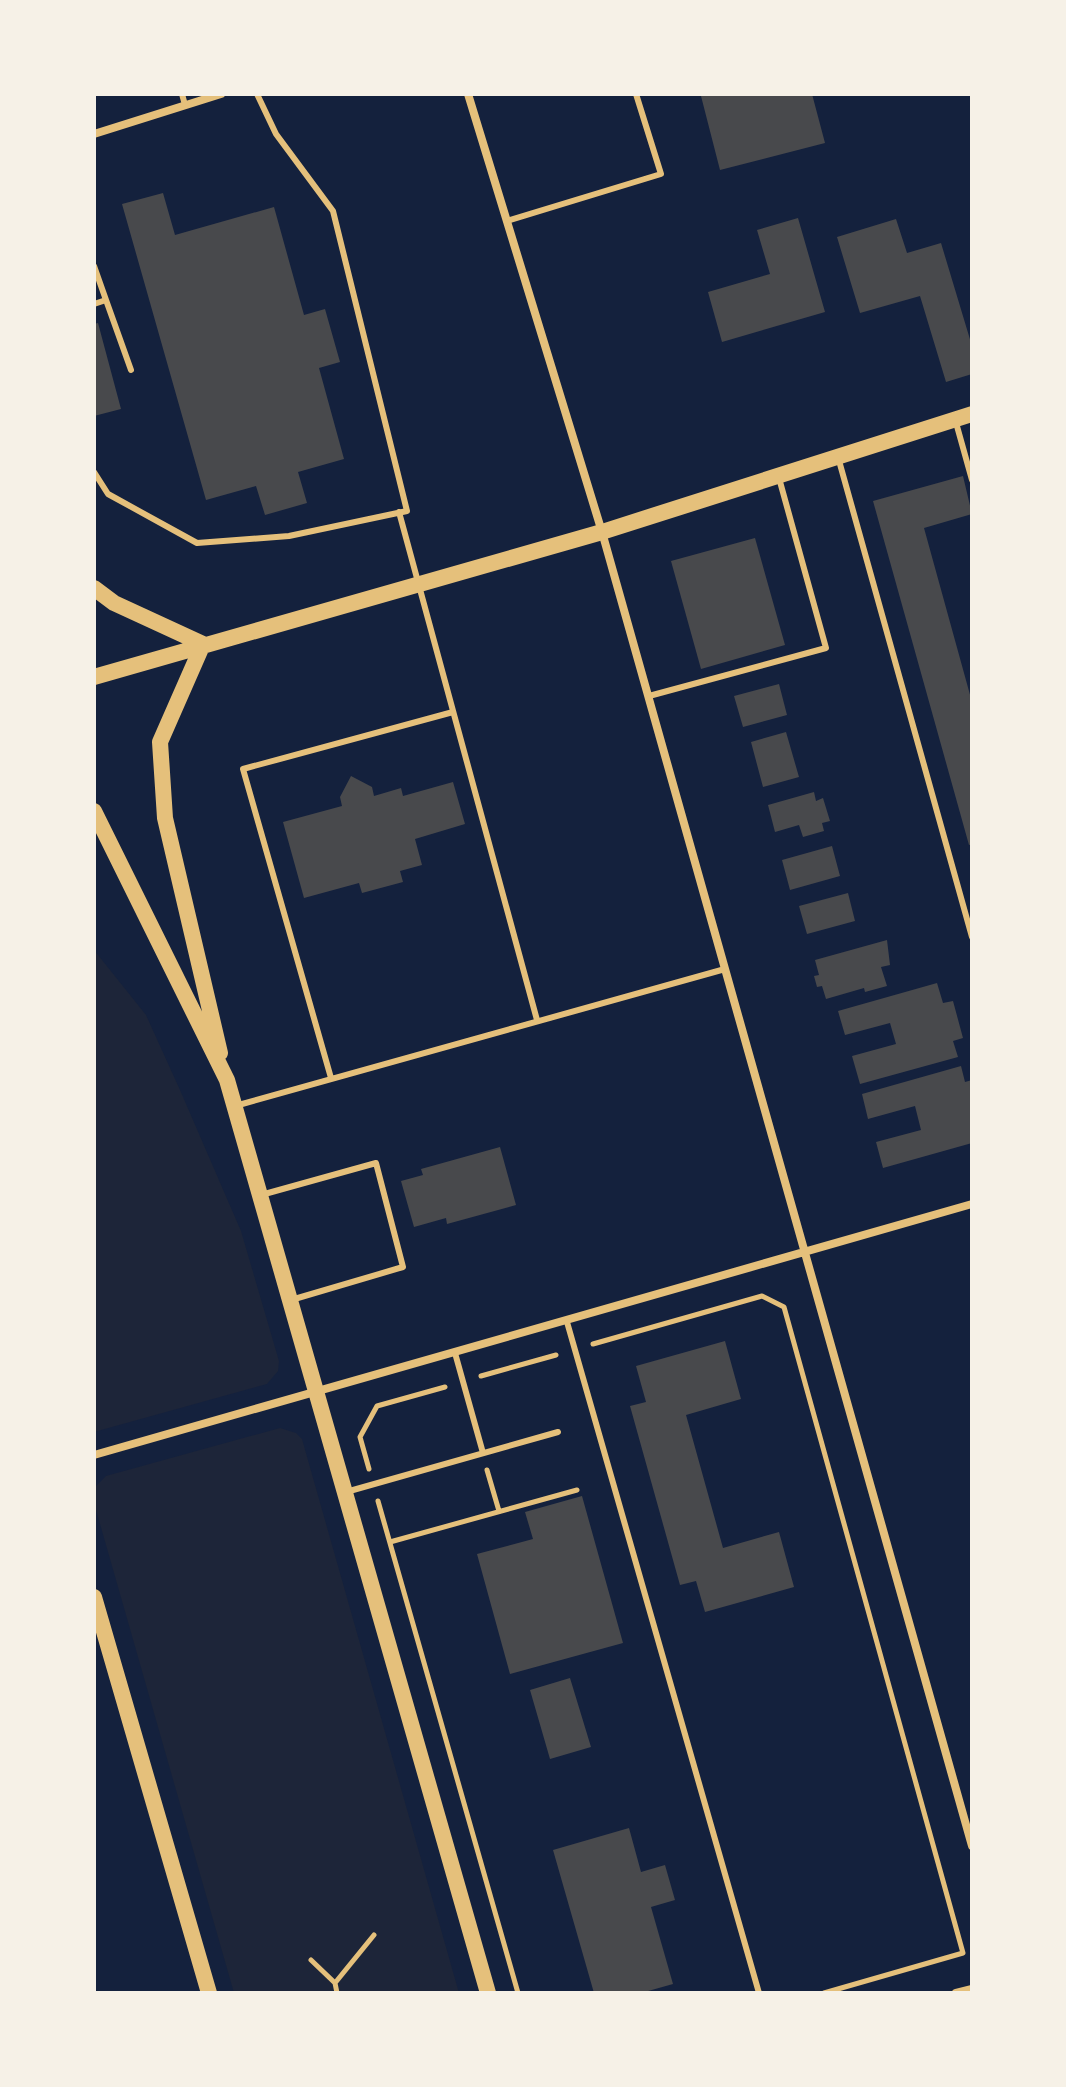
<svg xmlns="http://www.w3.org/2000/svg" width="1066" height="2087" viewBox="0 0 1066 2087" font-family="'Roboto Condensed',sans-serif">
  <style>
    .green { fill: #1d2539 }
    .building { fill: #48494c }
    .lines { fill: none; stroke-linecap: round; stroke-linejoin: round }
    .path { stroke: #e5c07b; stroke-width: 5 }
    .service { stroke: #e5c07b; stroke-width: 6 }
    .minor { stroke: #e5c07b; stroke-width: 8 }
    .secondary { stroke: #e5c07b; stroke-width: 16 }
  </style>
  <rect width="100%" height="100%" fill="#14213d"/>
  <path class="green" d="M94,950l52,65 34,75 61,141 38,130 -1,10 -11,13 -173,48z
    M280,1428l16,5 6,6 157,554h-225l-140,-490v-15l12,-12z"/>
  <path class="building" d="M708,94h104l13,49 -105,27 -19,-74z
    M163,193l12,42 99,-28 30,108 21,-6 15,53 -21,6 25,91 -46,13 9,31 -42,12 -9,-29 -50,14 -84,-296z
    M798,218l27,94 -103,30 -14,-50 62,-18 -13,-44z
    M896,219l11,34 34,-10 31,103v28l-26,8 -26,-86 -60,17 -23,-76z
    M98,323l23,86 -27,7v-92z
    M963,476l9,38 -48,14 48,174v142l-3,1 -96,-344z
    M755,538l30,107 -84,24 -30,-108z
    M779,684l8,31 -44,12 -9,-31z
    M786,732l13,45 -36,10 -12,-45z
    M351,776l21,11 2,9 27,-8 2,8 50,-14 12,42 -50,15 7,26 -22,6 3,11 -41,11 -3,-10 -55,15 -21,-76 59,-16 -2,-9z
    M814,792l2,9 7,-3 7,23 -8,2 2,8 -21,6 -4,-12 -24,7 -7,-27z
    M832,846l8,30 -50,14 -8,-30z
    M848,893l7,28 -48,13 -8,-28z
    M887,940l3,25 -9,2 6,19 -22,6 -1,-4 -38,11 -4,-13 -5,1 -3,-11 5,-1 -4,-15z
    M937,983l6,20 10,-2 10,37 -10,3 5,16 -98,27 -8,-28 44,-12 -6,-21 -45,12 -7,-24z
    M961,1066l4,16 7,-2v63l-89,25 -7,-26 45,-12 -6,-24 -47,13 -6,-25z
    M500,1147l16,58 -69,19 -1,-6 -32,9 -13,-46 22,-6 -2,-6z
    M725,1341l16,58 -55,16 37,133 56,-16 15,55 -89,25 -9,-31 -16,4 -50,-179 16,-4 -10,-36z
    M582,1496l41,147 -113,31 -33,-120 56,-15 -8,-27z
    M570,1678l21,69 -41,12 -20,-69z
    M629,1828l12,44 24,-7 10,35 -24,7 22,77 -32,9h-47l-41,-143z"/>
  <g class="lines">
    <path class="path" d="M593,1344l169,-48 22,11 179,646 -139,40
      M481,1376l75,-21
      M369,1469l-9,-32 17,-31 68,-19
      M487,1470l12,41
      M378,1501l140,492
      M390,1542l187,-52
      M311,1960l24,23 2,10
      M335,1983l39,-48"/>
    <path class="service" d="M182,94l3,11
      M507,221l154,-47 -25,-80
      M94,266l12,34 -12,4
      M106,300l25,70
      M955,419l17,61
      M838,457l134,480
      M94,472l14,22 89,49 92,-7 118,-25 -74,-300 -57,-77 -19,-40
      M399,512l138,508
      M649,696l177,-48 -47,-170
      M331,1078l-88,-309 210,-57
      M235,1106l490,-137
      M261,1195l115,-32 27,104 -112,33
      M567,1322l192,671
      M455,1353l28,100
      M346,1492l212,-60"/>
    <path class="minor" d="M468,94l134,438 370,1314
      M94,134l127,-40
      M94,1455l878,-251
      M956,1993l16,-4"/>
    <path class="secondary" d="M94,588l20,15 89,41 -43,98 5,76 55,235
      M94,677l508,-145 370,-118
      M94,811l133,269 261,913
      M94,1597l115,396"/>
  </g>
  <rect width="1066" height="2087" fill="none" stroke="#f6f1e7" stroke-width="192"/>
</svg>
